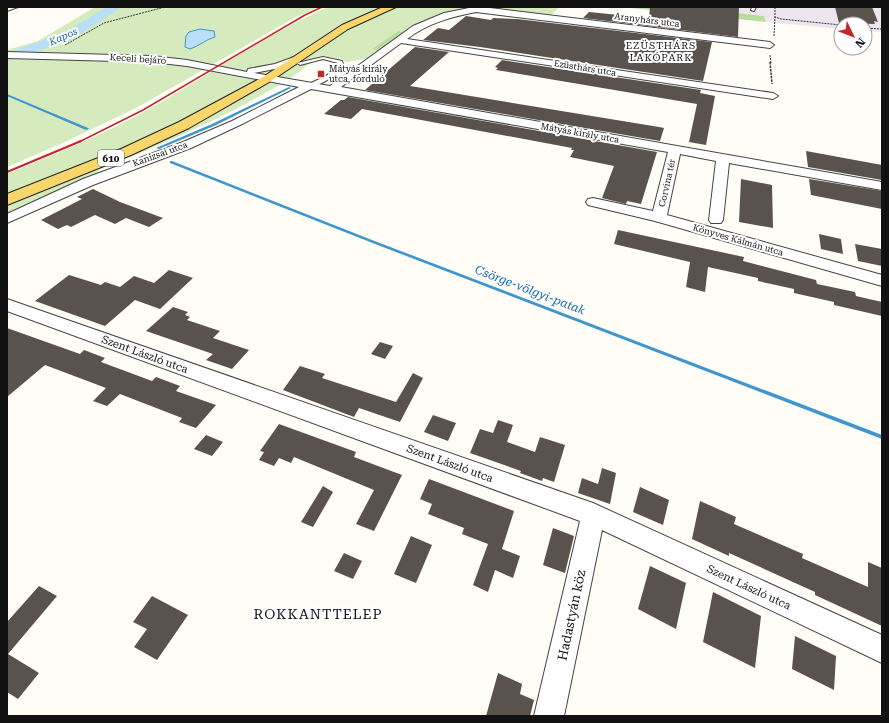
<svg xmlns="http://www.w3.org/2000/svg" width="889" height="723" viewBox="0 0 889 723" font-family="'Roboto Serif',serif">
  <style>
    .industrial { fill: #eee6ef }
    .green { fill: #d5ebbd; fill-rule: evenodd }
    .forest { fill: #b9dc9c }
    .water { fill: #b9e0f7; stroke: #3f96cf }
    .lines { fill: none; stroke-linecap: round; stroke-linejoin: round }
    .stream { fill: #3f96cf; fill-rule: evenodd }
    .river { fill: #b9e0f7; fill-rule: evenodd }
    .building { fill: #5a524d }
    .service-casing { stroke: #444; stroke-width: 2 }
    .minor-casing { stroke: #444; stroke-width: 2 }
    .primary-casing { stroke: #222; stroke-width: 2 }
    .path-far1 { stroke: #333; stroke-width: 1; stroke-dasharray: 2 1; stroke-linecap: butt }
    .path { stroke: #333; stroke-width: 1.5; stroke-dasharray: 2.5 1; stroke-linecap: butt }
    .service { fill: #fff; fill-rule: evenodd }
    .minor { fill: #fff; fill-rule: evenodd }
    .primary { fill: #f9d66b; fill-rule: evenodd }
    .rail-far1 { stroke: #c4262e; stroke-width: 1.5 }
    .rail { stroke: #c4262e; stroke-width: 2 }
    .poi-dot { fill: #c4262e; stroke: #fff; stroke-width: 1.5 }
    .labels { text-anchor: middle; stroke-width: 4; stroke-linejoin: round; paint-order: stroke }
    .far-street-label { font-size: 9px; fill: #111; stroke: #fff }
    .far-poi-label { font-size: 9px; fill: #111; stroke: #fff; text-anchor: start }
    .far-water-label { font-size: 10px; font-style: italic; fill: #1768a6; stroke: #fff }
    .far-neighbourhood-label { font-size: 10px; letter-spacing: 1px; fill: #111; stroke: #fff }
    .shield { fill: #fff; stroke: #585858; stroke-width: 1 }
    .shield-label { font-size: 10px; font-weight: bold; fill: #111 }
    .street-label { font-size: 11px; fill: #111; stroke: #fff }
    .water-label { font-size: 12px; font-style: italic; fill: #1768a6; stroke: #fff }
    .near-street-label { font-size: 13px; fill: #111; stroke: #fff }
    .near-neighbourhood-label { font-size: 14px; letter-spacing: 1px; fill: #111; stroke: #fff }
  </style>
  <rect width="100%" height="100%" fill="#fffdf5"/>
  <path class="industrial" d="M686,7h196v25l-17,-1v-7h-24v5l-75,-7 -2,-6z"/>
  <path class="green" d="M95,7h223l-24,11 -158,90 -69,33 -60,26v-117l31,-9zM187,36l28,1 -25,12 -4,-6z
    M328,7h231l-11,12 -82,-10 -39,11 -22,12 -7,-1 -26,18 6,2 -11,8 -21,3 -5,-3 -20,-3c-14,9 -26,20 -40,28 -59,35 -120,61 -183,86l1,3 -92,42v-41c45,-19 91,-37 133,-60 63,-35 123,-78 188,-107z"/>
  <path class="forest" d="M622,7h64l78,9 2,6z
    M398,31l7,1 -27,19 -6,-2z"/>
  <path class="water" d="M200,29l14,2 1,6c-10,3 -16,9 -25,12l-5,-2 1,-11 3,-4z"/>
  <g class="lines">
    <path class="stream" d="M289,87l2,1 -77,38 -55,23 -3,-1 56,-24z
      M7,94l81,34 1,1 -3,1 -79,-34z
      M170,161h2l200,79 510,195v4l-512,-197 -200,-79z"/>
    <path class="river" d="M107,7h15l-49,32 -66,23v-9l56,-20z"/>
  </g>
  <path class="building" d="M650,7h89l-1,30 -155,-19 6,-6 60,6z
    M835,7h37l6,15 -4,-1 1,3 -36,-1z
    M466,16l25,4 2,-2 24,1 195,23 -9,39 -223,-34 -57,-7 15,-12 11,2z
    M415,47l34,5 -39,34 249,41 5,1 -4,13 -295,-51z
    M502,60l199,30 -1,3 15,3 -9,49 -17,-3 8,-38 -201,-34 2,-2 -3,-1z
    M348,97l309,55 -16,52 -14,-3 -1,3 -24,-6 12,-32 -44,-9 4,-7h-3l1,-2 -210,-39 -11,10 -27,-5 17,-14h3z
    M806,151l76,14v15l-74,-13z
    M741,179l31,6 1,43 -34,-6z
    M809,179l73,12v18l-71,-14z
    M93,189l27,13 43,16 -14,9 -23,-9 -11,6 -20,-9 -24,12 -4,-2 -9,4 -17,-9 41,-21 -5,-2z
    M618,230l126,27 -1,4 73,19 1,4 38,8 1,4 26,6v14l-48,-11v-3l-40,-9v-4l-36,-8v-3l-50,-11 -3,25 -19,-5 4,-25 -76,-18z
    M819,234l22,5 2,15 -22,-5z
    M855,244l27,5v17l-24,-5z
    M169,270l24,8 -33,31 -25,-9 -30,26 -70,-25 34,-26 32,10 4,-3 15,5 14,-11 20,7z
    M173,307l15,5 -3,3 5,2 -3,3 33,11 -7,7 36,12 -17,19 -26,-9 7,-6 -67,-23z
    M7,328l73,26 4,-4 21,8 -4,4 51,19 4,-4 24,9 -4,5 40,14 -20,23 -17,-6 3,-4 -62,-24 -13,12 -14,-5 13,-13 -61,-23 -38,32z
    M380,342l13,4 -8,13 -14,-5z
    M300,366l25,8 -3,4 74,24 17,-29 10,5 -23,44 -41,-14 -5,9 -71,-27z
    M433,415l23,8 -8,18 -24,-9z
    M498,420l15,5 -6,17 28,10 5,-15 25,8 -11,37 -11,-4 -1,3 -22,-8 1,-2 -51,-18 10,-24 13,4z
    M279,424l77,28 -2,5 48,18 -28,56 -18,-7 18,-34 -80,-33 -3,6 -12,-5 -5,8 -15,-6 5,-8 -4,-1z
    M206,435l17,7 -11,14 -18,-7z
    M602,468l14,5 -6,31 -32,-11 4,-15 16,6z
    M429,479l85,32 -12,38 18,7 -7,22 -18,-8 -7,22 -15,-7 15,-41 -26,-10 2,-6 -36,-14 4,-10 -12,-5z
    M323,486l10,6 -20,35 -12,-5z
    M640,487l29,13 -6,25 -30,-13z
    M700,501l36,16 -2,7 69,30 -1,4 66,29v-25l14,6v58l-67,-31v-3l-86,-39v3l-37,-17z
    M553,528l21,8 -9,37 -22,-8z
    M411,536l21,9 -16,38 -22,-9z
    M344,553l18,8 -9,18 -19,-8z
    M650,566l36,17 -10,46 -38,-20z
    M39,586l18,10 -49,58 31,19 -21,26 -11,-7v-70z
    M713,592l48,24 -6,52 -52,-26z
    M152,596l36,19 -31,45 -23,-13 13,-18 -14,-7z
    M795,636l41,20 -2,34 -42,-21z
    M498,673l24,11 -2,10 14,6 -4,16h-44z"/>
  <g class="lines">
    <defs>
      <path id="service" d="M752,7h4l-2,4 -3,-1z
        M323,57l19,4 2,5c-8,8 -23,21 -35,20v-2l17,-8 12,-10v-3l-15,-4 -23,6 -3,-2z"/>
      <path id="minor" d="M7,7h11l-11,4z
        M474,7h17l-1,1 280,34 4,3 -4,3 -294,-36c-25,5 -48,11 -69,27l366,54 5,3 -5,3 -372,-56 -60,44 541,95v8l-153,-27 -6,57 -2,3h-10l-2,-3 7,-59 -36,-7 -13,61 215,60v11l-227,-65 -67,-16 -2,-3 2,-3 5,-1 60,13 15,-59 -357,-63 -71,36 -49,23 -98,37 -86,38v-9l76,-35 100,-37 49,-21 67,-34 -112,-21 -35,-4 -145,-4v-6l145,4 35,4 60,12 1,-3 27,-5 19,-7 5,3 -2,2 -17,6 -26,5 76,13 83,-60 31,-13z
        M7,299l586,204 289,132v28l-280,-133 -38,186h-30l46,-195 -573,-210z"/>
      <path id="primary" d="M383,7h13l-48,22 -77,52 -82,47 -58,27 -124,50v-11l114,-45 58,-27 84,-45 79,-52z"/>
    </defs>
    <use href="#service" class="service-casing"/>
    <use href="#minor" class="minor-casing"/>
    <use href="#primary" class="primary-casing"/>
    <path class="path-far1" d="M775,7v10l6,2 60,6
      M865,28l16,1
      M774,36l1,-19
      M65,45l39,-22 61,-16
      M770,55l1,8"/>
    <path class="path" d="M770,62l2,22"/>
    <use href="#service" class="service"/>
    <use href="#minor" class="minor"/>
    <use href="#primary" class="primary"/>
    <path class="rail-far1" d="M79,142l64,-32 162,-95 17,-8"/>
    <path class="rail" d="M7,172l74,-31"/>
  </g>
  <rect class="poi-dot" x="317" y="70" width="8" height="8" rx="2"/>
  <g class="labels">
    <g class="far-street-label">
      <text transform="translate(647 20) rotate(7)" y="3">Aranyhárs utca</text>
      <text transform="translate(138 59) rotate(4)" y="3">Keceli bejáró</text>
      <text transform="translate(585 68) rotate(9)" y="3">Ezüsthárs utca</text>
      <text transform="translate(580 133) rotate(10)" y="3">Mátyás király utca</text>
      <text transform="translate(160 154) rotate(-20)" y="3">Kanizsai utca</text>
      <text transform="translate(667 183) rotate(-77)" y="3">Corvina tér</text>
      <text transform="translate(738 240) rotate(16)" y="3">Könyves Kálmán utca</text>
    </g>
    <g class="far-poi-label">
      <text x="329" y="72">Mátyás király<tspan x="329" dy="10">utca, forduló</tspan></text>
    </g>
    <g class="far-water-label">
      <text transform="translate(63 36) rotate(-24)" y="4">Kapos</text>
    </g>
    <g class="far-neighbourhood-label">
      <text x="661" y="49">EZÜSTHÁRS<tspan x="661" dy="12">LAKÓPARK</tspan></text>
    </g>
    <rect class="shield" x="98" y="150" width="26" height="16" rx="3"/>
    <g class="shield-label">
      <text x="111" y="162">610</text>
    </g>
    <g class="street-label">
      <text transform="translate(145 354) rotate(20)" y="4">Szent László utca</text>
      <text transform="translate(450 463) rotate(20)" y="4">Szent László utca</text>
      <text transform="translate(749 587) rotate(25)" y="4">Szent László utca</text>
    </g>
    <g class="water-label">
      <text transform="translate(530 290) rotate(21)" y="4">Csörge-völgyi-patak</text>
    </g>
    <g class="near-street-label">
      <text transform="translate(571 615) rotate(-78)" y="5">Hadastyán köz</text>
    </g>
    <g class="near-neighbourhood-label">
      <text x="318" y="619">ROKKANTTELEP</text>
    </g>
  </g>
  <rect width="889" height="723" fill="none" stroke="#111111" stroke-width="16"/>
  <g transform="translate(853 36) rotate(133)"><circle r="19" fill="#ffffff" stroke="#a0a0a0"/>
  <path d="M0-3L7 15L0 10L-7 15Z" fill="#c4262e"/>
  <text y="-6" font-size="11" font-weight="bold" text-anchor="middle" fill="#111111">N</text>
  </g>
</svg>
